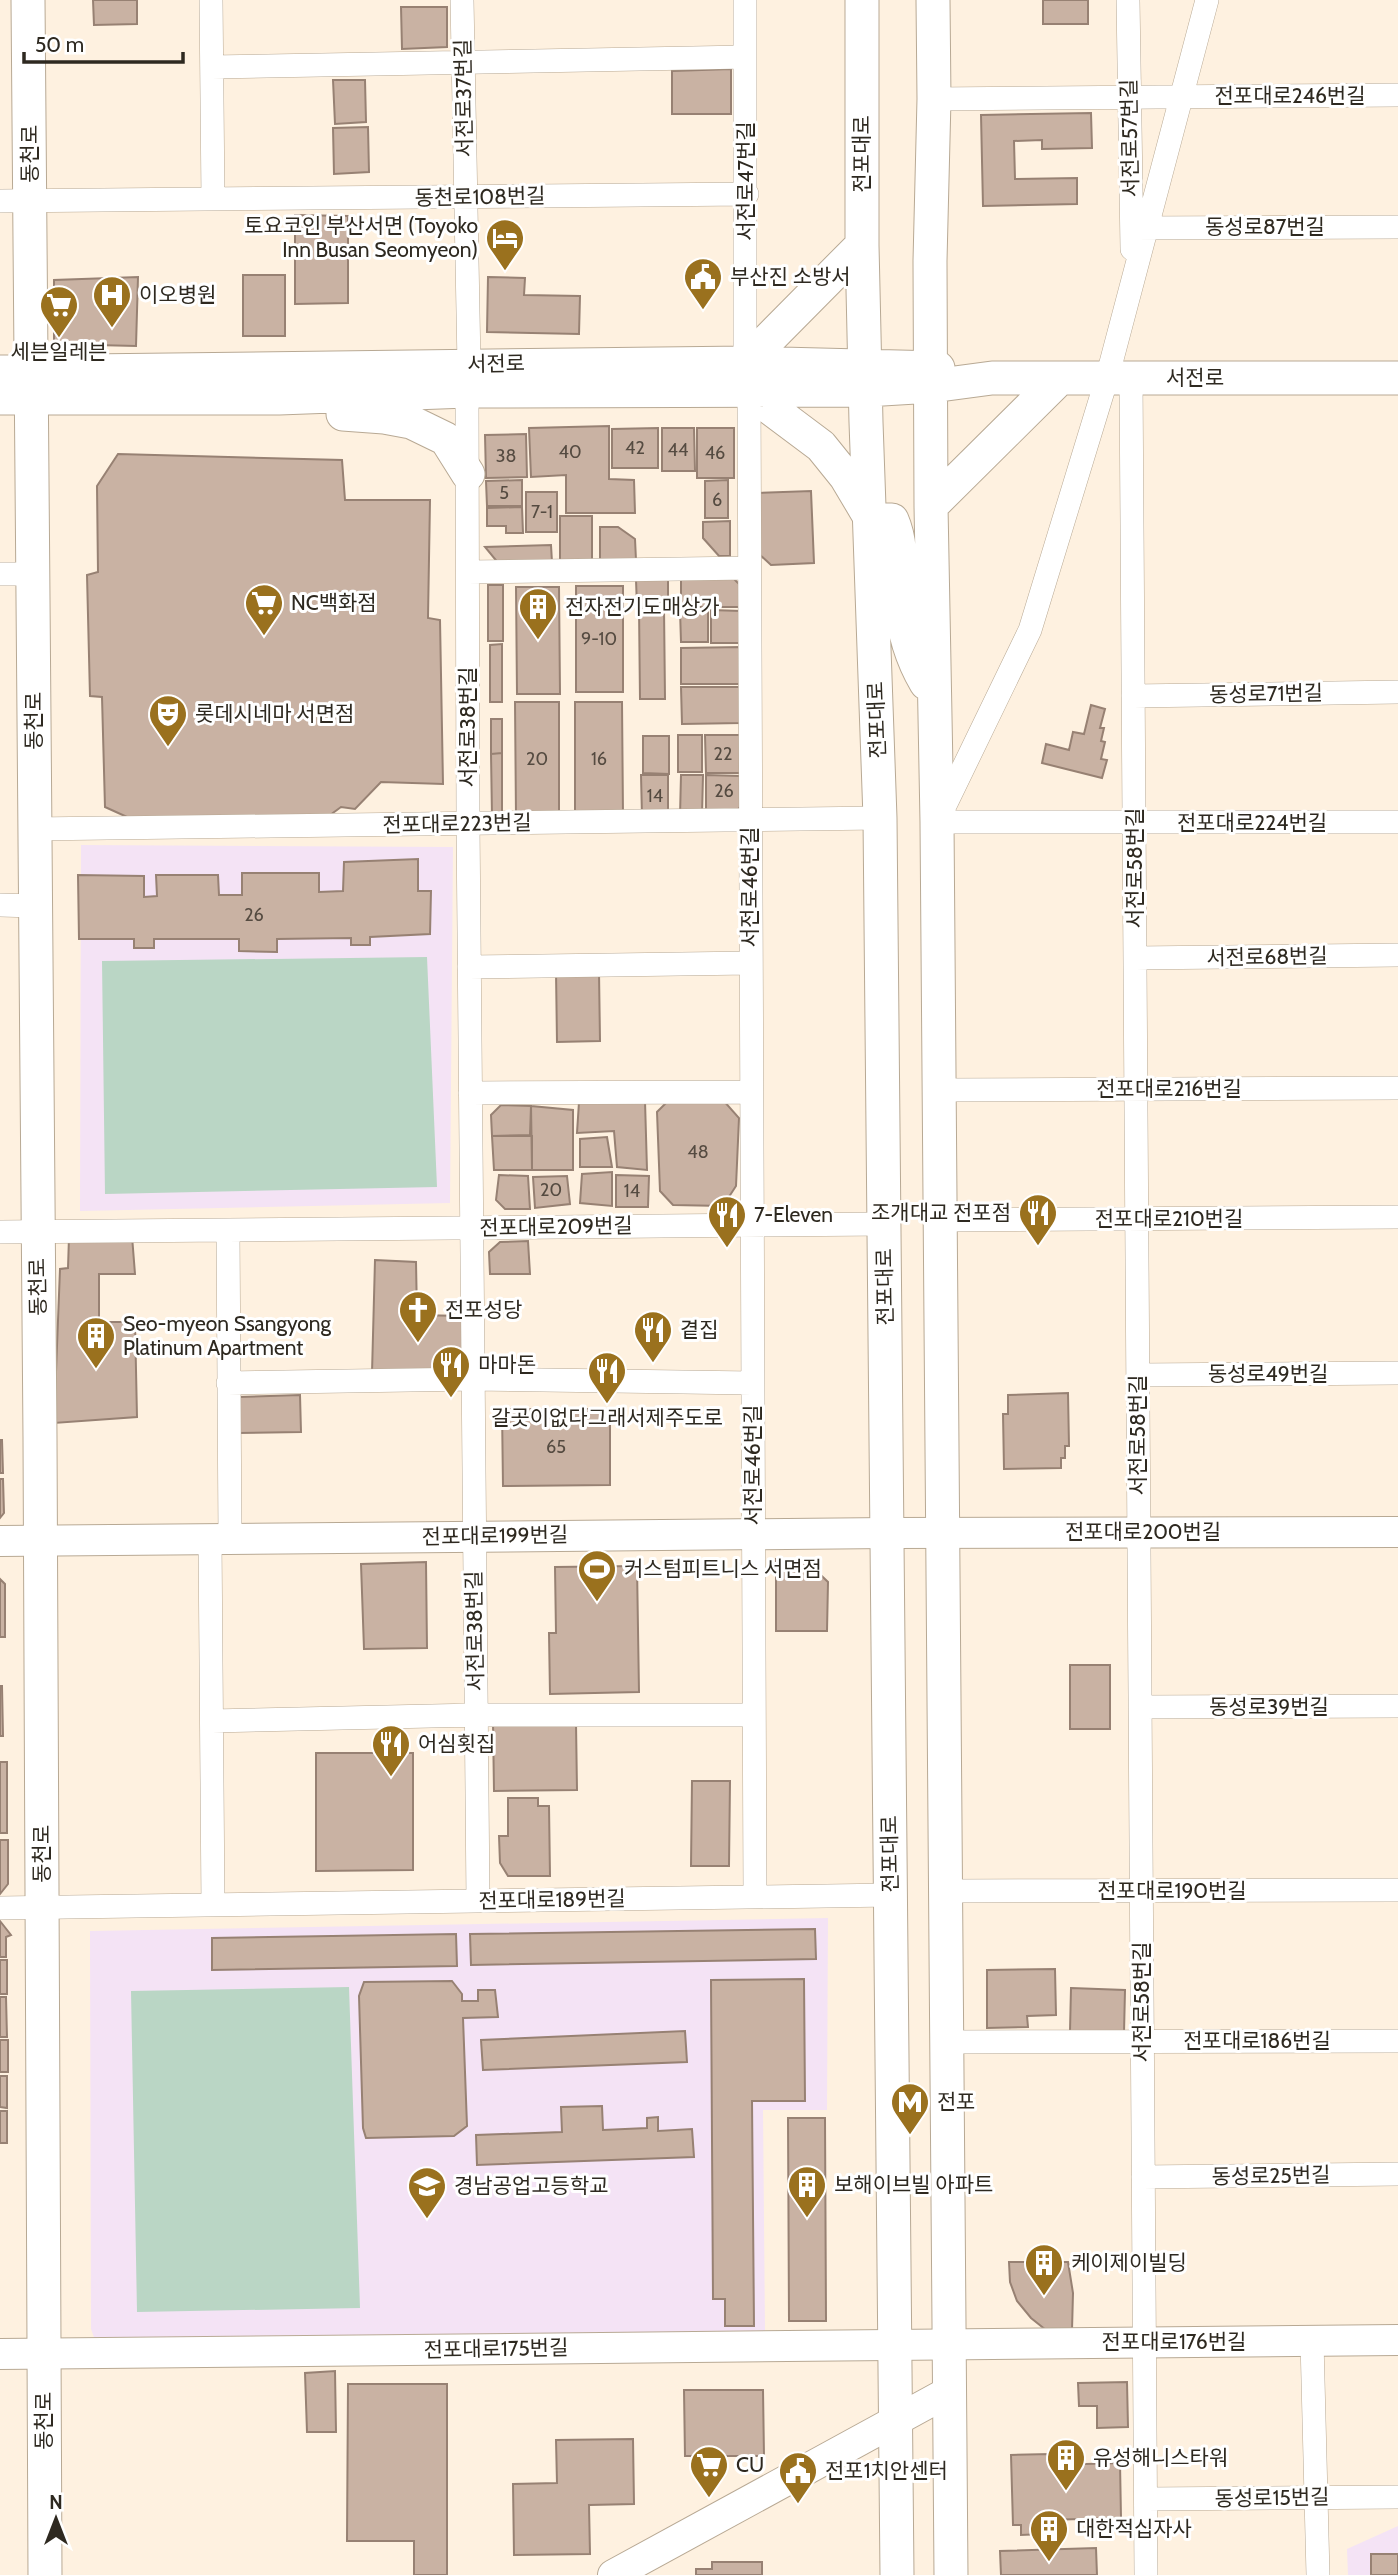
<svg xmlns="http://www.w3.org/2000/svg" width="1398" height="2575" viewBox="0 0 1398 2575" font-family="Cabin,'Noto Sans KR',sans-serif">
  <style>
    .education { fill: #f4e3f5 }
    .green { fill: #bad6c5 }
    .building { fill: #c9b2a3; stroke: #978173; stroke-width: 2 }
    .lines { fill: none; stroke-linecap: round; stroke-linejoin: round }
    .minor-casing { stroke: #b8a994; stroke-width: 24 }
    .tertiary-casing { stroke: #b8a994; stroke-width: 32 }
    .secondary-casing { stroke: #b8a994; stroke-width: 35 }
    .minor { stroke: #fff; stroke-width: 23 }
    .tertiary { stroke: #fff; stroke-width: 30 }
    .secondary { stroke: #fff; stroke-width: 33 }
    .labels { text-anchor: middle; stroke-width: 6; stroke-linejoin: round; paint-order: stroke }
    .number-label { font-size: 18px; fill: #554b41 }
    .street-label { font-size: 21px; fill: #2e2920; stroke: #fff }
    .poi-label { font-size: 21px; fill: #2e2920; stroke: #fff; text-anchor: start }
  </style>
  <rect width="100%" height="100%" fill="#fef1e0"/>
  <path class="education" d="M81,845l372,2 -3,356 -370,8z
    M828,1918l-1,192h-64l2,221 -670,9 -4,-11 -1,-398z
    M1398,2526v49h-50l-1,-26z"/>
  <path class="green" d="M427,957l10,230 -332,7 -3,-233z
    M349,1987l11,321 -223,4 -6,-321z"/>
  <path class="building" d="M93,0h44v24l-43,1z
    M1043,0h45v24h-45z
    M401,7h46v40l-45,2z
    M731,69v45h-59v-43z
    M333,80h32l1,42 -31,2z
    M1091,113l1,35 -50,1v-9l-28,1 1,38 62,-1v26l-94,2 -2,-91z
    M368,127l1,45 -35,2 -1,-46z
    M295,215l53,1v87l-53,1z
    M243,275h42v61h-42z
    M138,277l-2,69 -82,-2v-64z
    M488,277l37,1 -1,17 56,1 -1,38 -92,-2z
    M609,426v53l25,1 1,33h-69v-38l-35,2 -2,-49z
    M658,428v40h-46v-39z
    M662,428h32l1,43h-33z
    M697,428h37v50h-37z
    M526,434l1,43 -41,1 -1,-43z
    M118,454l224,6 3,40h85l-2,118 12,2 3,164 -62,-2 -26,27 -14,-2 -15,11 -199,-1 -22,-10 -3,-110 -12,-1 -3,-121 11,-3 -1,-86z
    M522,480v26h-35l-1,-25z
    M728,480v38h-23v-37z
    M811,491l3,72 -43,2 -13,-12 -2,-60z
    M526,492h31v40h-31z
    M522,507l1,26h-17v-7h-19v-18z
    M560,516h32v45h-32z
    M730,521v35h-11l-16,-18v-16z
    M600,527h18l17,12 1,21h-36z
    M551,545l1,17 -53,2 -14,-17z
    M681,578h52l9,9 -1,20h-60z
    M636,580h32v27h-31z
    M488,585h15v56h-15z
    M576,586h47v106h-47z
    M516,587h43l1,107h-43z
    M639,608h25l1,91h-25z
    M680,610h28v32h-27z
    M711,610l30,1v32h-30z
    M502,644v58h-12v-57z
    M741,647v37h-60v-36z
    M681,687h60v36l-59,1z
    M515,702h44v114l-43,1z
    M575,702h47l1,113h-48z
    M1091,705l14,4 -5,19h4l-3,13 4,1 -4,17 6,1 -5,18 -60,-15 4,-19 23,6 4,-18 11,2z
    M491,719h11v34l-11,1z
    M678,735h24v37h-24z
    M705,735h36v38h-35z
    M643,736h26v38l-26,-1z
    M502,753v62l-10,1 -1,-62z
    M641,775h27v41h-26z
    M681,775h22l-1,40 -22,1z
    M706,775l35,1v30l-9,10 -26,1z
    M418,859v32h13l-1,43 -60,3v8h-19v-7l-74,1v13l-38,-1v-12h-85v9h-20v-9h-55l-1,-64 66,1v21l13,-1 -1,-21h62l1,20h23v-22h77v19l24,-1 1,-29z
    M556,972h43l1,69 -43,1z
    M669,1100h54l16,18 -3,68 -13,20 -50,-1 -13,-14 -3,-79z
    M645,1101l2,69 -30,-3 -3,-36 -37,2 2,-31z
    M501,1105l30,1 -1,29 -38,1 -1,-21z
    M531,1106l42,4v60h-41z
    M492,1136h40v34h-38z
    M607,1137l5,30h-32v-28z
    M612,1172v34l-32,-3 2,-29z
    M499,1175l29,1 2,33h-25l-9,-9z
    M616,1175l33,1 -1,31h-32z
    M567,1176l3,28 -35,4 -2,-31z
    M132,1236l3,38h-36v48h36l2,95 -83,6 6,-154 8,-1 1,-31z
    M528,1241l2,33h-40l-1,-22 11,-10z
    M375,1260l41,2 1,53 45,1v56l-90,1z
    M1068,1393l1,53h-4v12h-4v10l-57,1 -1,-55h5v-19z
    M300,1395l1,37 -63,1v-36z
    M502,1409h108v76l-107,1z
    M0,1440h2l1,33h-3z
    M0,1479h3l1,34 -4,5z
    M776,1559h28l24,23 -1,49h-51z
    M426,1562l1,86 -63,1 -3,-85z
    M637,1566l2,126 -89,2 -1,-61h7l-1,-66z
    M0,1579l5,5v53h-5z
    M1070,1665h40v64h-40z
    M0,1686h2l1,50h-3z
    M576,1723l1,67 -83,1 -1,-67z
    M316,1753h97v117l-97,1z
    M0,1762h7v71h-7z
    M692,1781h38l-1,85h-38z
    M508,1798h30v8h11l1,70h-42l-8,-13 -1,-27h9z
    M0,1840h8v44l-8,10z
    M0,1921l11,14 -5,2v20h-6z
    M815,1929l1,30 -345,6 -1,-31z
    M456,1934l1,32 -245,4v-32z
    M0,1960h7v34h-7z
    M1055,1969l1,46 -29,1 1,11 -41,1v-58z
    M804,1979l1,122h-53l2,225h-29v-27h-12l-2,-319z
    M452,1981l10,13v7h16v-11h17l3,27 -35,1 4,108 -13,10 -88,2 -3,-10 -4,-132 5,-14z
    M1071,1988l54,2 -1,43 -54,-2z
    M0,1997h6l1,40h-7z
    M685,2031l2,31 -204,8 -2,-30z
    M0,2040h8v32h-8z
    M0,2076h7v32l-7,-1z
    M602,2106l1,24 44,-2v-10l11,-1v14l34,-2 2,28 -217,8 -1,-30 86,-3 -1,-25z
    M0,2111h7v32h-7z
    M788,2118h37l1,203h-37z
    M1009,2262h59l5,31 -1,37h-26l-15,-12 -14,-17 -7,-19z
    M335,2371l1,61h-29l-2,-59z
    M1127,2382l1,45 -31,1v-22h-18l-1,-23z
    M348,2384h99v191h-33v-34h-67z
    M684,2390h79l1,66h-79z
    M633,2439l1,65 -45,1 1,49 -76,1 -1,-71 44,-1 -1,-43z
    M1050,2454v11l70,-2 1,55 -78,2v14l-22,1v-10h-8l-2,-70z
    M1096,2548l1,27h-96l-1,-24z
    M1371,2554h27v21h-27z
    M712,2562h50v13h-66v-6h16z"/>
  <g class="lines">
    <defs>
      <path id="minor" d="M211,0l2,199
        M462,0l7,364
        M745,0v363
        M1128,0l4,249
        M1207,0l-100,378 -77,252 -93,192h461
        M212,67l533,-10
        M934,99l464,-4
        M0,201l747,-7
        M1132,228l266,-1
        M1131,378l15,2197
        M467,391l1,433 10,1077
        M749,392l6,1505
        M468,572l281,-4
        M0,574h33
        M1133,696l265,-4
        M34,829l846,-11
        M0,905l34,1
        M1135,958l263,-3
        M469,967l281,-4
        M939,1090l459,-2
        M470,1093l281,-1
        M941,1220l457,-3
        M228,1230l2,309
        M0,1232l884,-8
        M1138,1375l260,-2
        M228,1383l245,-4 279,4
        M210,1539l3,366
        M1140,1707l258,-1
        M212,1721l264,-6h278
        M946,1891l452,-1
        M0,1908l891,-13
        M947,2042l451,-1
        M1143,2177l255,-3
        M1312,2341l6,234
        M1146,2499l252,-2"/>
      <path id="tertiary" d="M0,1541l887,-8 511,-1
        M0,2354l1398,-14
        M613,2575l337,-184"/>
      <path id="secondary" d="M28,0l12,1437 5,1138
        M862,0v245l4,177 14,396 17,1757
        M933,0l1,99 -4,162 1,245 6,316 14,1753
        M745,363l117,-118
        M0,372l745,-9 193,5
        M749,392l72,54 25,31 22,37
        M0,398h279l188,-7 399,-1 66,-4 60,-8h406
        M343,414l41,3 27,5 35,17 22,35
        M931,506l129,-128
        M871,547l10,-27h11c11,25 8,55 9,81 2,29 11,58 25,82"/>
    </defs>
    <use href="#minor" class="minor-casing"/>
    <use href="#tertiary" class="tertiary-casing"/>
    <use href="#secondary" class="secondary-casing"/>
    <use href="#minor" class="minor"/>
    <use href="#tertiary" class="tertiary"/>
    <use href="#secondary" class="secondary"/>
  </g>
  <defs>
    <symbol id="hotel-pin" viewBox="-11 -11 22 30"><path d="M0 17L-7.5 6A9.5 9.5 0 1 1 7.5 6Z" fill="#9a711e" stroke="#fff"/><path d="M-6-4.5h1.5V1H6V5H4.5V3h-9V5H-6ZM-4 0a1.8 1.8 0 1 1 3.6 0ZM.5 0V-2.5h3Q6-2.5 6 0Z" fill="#fff"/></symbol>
    <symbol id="civic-pin" viewBox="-11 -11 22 30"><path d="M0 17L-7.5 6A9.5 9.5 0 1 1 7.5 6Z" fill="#9a711e" stroke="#fff"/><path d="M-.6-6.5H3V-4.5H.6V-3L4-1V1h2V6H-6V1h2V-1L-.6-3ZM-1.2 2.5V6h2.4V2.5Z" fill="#fff"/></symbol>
    <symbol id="hospital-pin" viewBox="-11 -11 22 30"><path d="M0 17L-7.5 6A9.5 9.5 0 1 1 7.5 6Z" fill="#9a711e" stroke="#fff"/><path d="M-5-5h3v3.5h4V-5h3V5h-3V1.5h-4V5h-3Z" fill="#fff"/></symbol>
    <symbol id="supermarket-pin" viewBox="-11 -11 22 30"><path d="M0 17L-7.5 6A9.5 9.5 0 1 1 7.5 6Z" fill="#9a711e" stroke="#fff"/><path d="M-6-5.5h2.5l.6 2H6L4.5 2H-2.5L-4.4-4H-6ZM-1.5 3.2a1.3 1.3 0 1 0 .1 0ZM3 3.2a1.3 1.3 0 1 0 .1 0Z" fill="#fff"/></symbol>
    <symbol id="building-pin" viewBox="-11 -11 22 30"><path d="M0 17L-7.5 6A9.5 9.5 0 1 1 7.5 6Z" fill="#9a711e" stroke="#fff"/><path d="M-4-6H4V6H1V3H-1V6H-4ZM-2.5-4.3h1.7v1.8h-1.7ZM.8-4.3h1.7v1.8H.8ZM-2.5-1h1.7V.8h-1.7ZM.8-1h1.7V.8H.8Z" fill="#fff"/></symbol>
    <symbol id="theatre-pin" viewBox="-11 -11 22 30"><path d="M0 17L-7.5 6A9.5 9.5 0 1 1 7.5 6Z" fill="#9a711e" stroke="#fff"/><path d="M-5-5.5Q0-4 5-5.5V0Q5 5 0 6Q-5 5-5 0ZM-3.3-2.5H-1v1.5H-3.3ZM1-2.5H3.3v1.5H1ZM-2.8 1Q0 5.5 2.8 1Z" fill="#fff"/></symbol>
    <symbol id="restaurant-pin" viewBox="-11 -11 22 30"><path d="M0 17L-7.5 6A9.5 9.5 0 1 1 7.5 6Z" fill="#9a711e" stroke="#fff"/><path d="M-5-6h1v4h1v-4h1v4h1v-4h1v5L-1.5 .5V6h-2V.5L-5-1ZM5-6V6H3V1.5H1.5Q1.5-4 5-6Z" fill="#fff"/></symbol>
    <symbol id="church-pin" viewBox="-11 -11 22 30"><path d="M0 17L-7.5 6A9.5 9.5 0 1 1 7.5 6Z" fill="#9a711e" stroke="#fff"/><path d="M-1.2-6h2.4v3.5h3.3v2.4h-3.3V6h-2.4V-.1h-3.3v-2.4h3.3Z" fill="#fff"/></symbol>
    <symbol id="stadium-pin" viewBox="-11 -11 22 30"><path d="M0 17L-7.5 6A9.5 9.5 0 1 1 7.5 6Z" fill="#9a711e" stroke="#fff"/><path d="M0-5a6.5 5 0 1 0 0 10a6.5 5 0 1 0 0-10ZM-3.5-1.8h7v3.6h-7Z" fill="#fff"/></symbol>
    <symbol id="metro-pin" viewBox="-11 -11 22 30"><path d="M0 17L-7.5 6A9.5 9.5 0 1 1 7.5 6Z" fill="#9a711e" stroke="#fff"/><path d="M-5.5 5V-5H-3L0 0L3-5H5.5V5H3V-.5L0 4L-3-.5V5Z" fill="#fff"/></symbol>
    <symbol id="school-pin" viewBox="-11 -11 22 30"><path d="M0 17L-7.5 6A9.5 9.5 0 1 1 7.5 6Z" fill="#9a711e" stroke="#fff"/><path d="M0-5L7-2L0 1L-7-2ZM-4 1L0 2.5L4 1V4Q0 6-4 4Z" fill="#fff"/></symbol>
  </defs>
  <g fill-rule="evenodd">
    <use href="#hotel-pin" x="483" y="216" width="44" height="60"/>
    <use href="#civic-pin" x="681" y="255" width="44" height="60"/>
    <use href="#hospital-pin" x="90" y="273" width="44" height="60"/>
    <use href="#supermarket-pin" x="37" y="283" width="44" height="60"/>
    <use href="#supermarket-pin" x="242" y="581" width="44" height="60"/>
    <use href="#building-pin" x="516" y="585" width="44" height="60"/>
    <use href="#theatre-pin" x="146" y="692" width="44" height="60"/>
    <use href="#restaurant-pin" x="1016" y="1191" width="44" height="60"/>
    <use href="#restaurant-pin" x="705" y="1193" width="44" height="60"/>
    <use href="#church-pin" x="396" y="1288" width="44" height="60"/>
    <use href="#restaurant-pin" x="631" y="1308" width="44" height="60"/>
    <use href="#building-pin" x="74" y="1314" width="44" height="60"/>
    <use href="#restaurant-pin" x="429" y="1343" width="44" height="60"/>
    <use href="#restaurant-pin" x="585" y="1349" width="44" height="60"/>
    <use href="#stadium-pin" x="575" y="1547" width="44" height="60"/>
    <use href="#restaurant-pin" x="369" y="1722" width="44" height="60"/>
    <use href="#metro-pin" x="888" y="2080" width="44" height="60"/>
    <use href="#building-pin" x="785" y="2163" width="44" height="60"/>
    <use href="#school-pin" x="405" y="2164" width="44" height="60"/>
    <use href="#building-pin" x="1022" y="2241" width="44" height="60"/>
    <use href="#building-pin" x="1044" y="2436" width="44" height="60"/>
    <use href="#supermarket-pin" x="687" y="2443" width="44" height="60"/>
    <use href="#civic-pin" x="776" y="2449" width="44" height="60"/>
    <use href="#building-pin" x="1027" y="2507" width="44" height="60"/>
  </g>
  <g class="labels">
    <g class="number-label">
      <text x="635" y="454">42</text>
      <text x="678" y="456">44</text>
      <text x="570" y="458">40</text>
      <text x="715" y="459">46</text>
      <text x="506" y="462">38</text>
      <text x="504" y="499">5</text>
      <text x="717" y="506">6</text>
      <text x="542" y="518">7-1</text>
      <text x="599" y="645">9-10</text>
      <text x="723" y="760">22</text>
      <text x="537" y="765">20</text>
      <text x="599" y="765">16</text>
      <text x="724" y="797">26</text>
      <text x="655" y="802">14</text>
      <text x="254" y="921">26</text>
      <text x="698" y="1158">48</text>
      <text x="551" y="1196">20</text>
      <text x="632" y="1197">14</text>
      <text x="556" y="1453">65</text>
    </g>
    <g class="street-label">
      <text x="1290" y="103">전포대로246번길</text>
      <text transform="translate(464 98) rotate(-91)" y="7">서전로37번길</text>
      <text transform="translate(1130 138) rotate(-91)" y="7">서전로57번길</text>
      <text transform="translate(30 154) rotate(-90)" y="7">동천로</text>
      <text transform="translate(862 154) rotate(-90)" y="7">전포대로</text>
      <text transform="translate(746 181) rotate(-90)" y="7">서전로47번길</text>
      <text transform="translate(480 197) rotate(-1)" y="7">동천로108번길</text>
      <text x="1265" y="234">동성로87번길</text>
      <text transform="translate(496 364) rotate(-1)" y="7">서전로</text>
      <text x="1195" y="385">서전로</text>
      <text transform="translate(1266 694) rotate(-1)" y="7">동성로71번길</text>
      <text transform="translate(877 720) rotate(-92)" y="7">전포대로</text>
      <text transform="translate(34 721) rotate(-90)" y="7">동천로</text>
      <text transform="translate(468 727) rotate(-90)" y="7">서전로38번길</text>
      <text x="1252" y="830">전포대로224번길</text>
      <text transform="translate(457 824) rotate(-1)" y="7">전포대로223번길</text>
      <text transform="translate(1135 868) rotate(-90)" y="7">서전로58번길</text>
      <text transform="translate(750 887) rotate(-90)" y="7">서전로46번길</text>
      <text transform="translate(1267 957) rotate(-1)" y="7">서전로68번길</text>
      <text x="1169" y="1096">전포대로216번길</text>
      <text x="1169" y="1226">전포대로210번길</text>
      <text transform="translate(556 1227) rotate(-1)" y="7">전포대로209번길</text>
      <text transform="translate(38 1287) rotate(-91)" y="7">동천로</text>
      <text transform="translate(885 1287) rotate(-91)" y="7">전포대로</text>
      <text x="1268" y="1381">동성로49번길</text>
      <text transform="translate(1138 1435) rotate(-90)" y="7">서전로58번길</text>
      <text transform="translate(753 1465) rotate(-90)" y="7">서전로46번길</text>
      <text x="1143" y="1539">전포대로200번길</text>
      <text transform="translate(495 1536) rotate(-1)" y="7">전포대로199번길</text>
      <text transform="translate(475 1631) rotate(-91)" y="7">서전로38번길</text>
      <text x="1269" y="1714">동성로39번길</text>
      <text transform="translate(42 1854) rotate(-90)" y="7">동천로</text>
      <text transform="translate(890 1854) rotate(-91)" y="7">전포대로</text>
      <text x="1172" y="1898">전포대로190번길</text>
      <text transform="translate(552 1900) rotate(-1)" y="7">전포대로189번길</text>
      <text transform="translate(1142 2002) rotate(-90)" y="7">서전로58번길</text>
      <text x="1257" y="2048">전포대로186번길</text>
      <text transform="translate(1271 2176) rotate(-1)" y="7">동성로25번길</text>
      <text x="1174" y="2349">전포대로176번길</text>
      <text transform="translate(496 2349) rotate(-1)" y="7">전포대로175번길</text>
      <text transform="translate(44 2421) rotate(-90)" y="7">동천로</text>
      <text transform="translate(1272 2498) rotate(-1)" y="7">동성로15번길</text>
    </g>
    <g class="poi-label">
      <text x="478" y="233" text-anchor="end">토요코인 부산서면 (Toyoko<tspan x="478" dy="24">Inn Busan Seomyeon)</tspan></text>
      <text x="730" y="284">부산진 소방서</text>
      <text x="139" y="302">이오병원</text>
      <text x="59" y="359" text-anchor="middle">세븐일레븐</text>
      <text x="291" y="610">NC백화점</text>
      <text x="565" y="614">전자전기도매상가</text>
      <text x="195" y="721">롯데시네마 서면점</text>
      <text x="1011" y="1220" text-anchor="end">조개대교 전포점</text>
      <text x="754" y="1222">7-Eleven</text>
      <text x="445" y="1317">전포성당</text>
      <text x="123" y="1331">Seo-myeon Ssangyong<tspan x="123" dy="24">Platinum Apartment</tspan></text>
      <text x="680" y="1337">곁집</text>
      <text x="478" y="1372">마마돈</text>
      <text x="607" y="1425" text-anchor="middle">갈곳이없다그래서제주도로</text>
      <text x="624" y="1576">커스텀피트니스 서면점</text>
      <text x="418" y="1751">어심횟집</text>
      <text x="937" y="2109">전포</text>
      <text x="834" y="2192">보해이브빌 아파트</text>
      <text x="454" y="2193">경남공업고등학교</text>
      <text x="1071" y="2270">케이제이빌딩</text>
      <text x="1093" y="2465">유성해니스타워</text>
      <text x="736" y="2472">CU</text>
      <text x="825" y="2478">전포1치안센터</text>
      <text x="1076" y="2536">대한적십자사</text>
    </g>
  </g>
  <g transform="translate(56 2519)" stroke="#ffffff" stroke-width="5" paint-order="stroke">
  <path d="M0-5L12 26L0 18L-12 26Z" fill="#2e2920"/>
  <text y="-10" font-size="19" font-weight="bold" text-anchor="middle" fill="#2e2920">N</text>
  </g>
  <path d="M24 52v10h159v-10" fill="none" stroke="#2e2920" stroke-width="3.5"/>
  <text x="35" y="52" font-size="21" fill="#2e2920" stroke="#ffffff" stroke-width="5" paint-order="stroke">50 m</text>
</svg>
